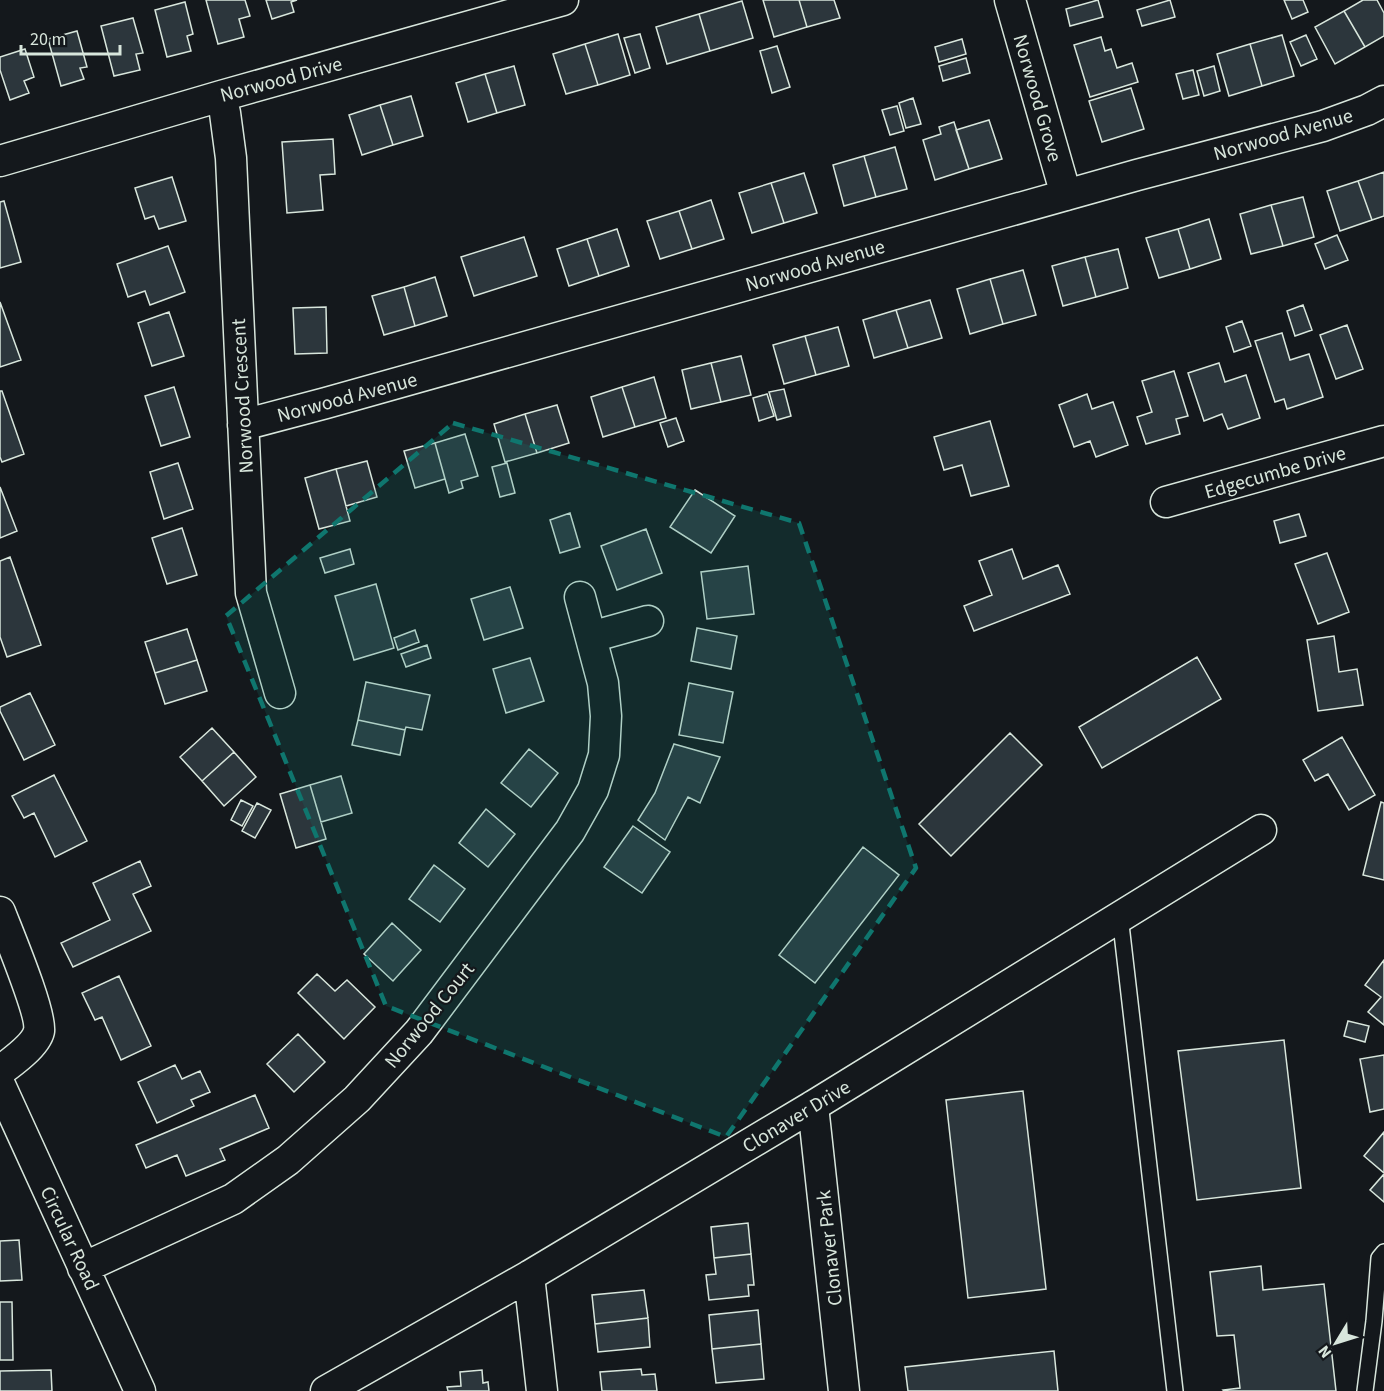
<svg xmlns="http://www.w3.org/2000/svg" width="1384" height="1391" viewBox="0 0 1384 1391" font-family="'Source Sans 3',sans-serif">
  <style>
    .building { fill: #2c363c; stroke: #d8e6dc; stroke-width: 1.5 }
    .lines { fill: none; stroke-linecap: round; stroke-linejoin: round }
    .service-casing { stroke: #d8e6dc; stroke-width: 18 }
    .minor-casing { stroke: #d8e6dc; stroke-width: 33 }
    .service { stroke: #14181c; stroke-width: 15 }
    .minor { stroke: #14181c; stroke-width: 30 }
    .marked { fill: #0f766e; fill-opacity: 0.2; stroke: #0f766e; stroke-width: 4.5; stroke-dasharray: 12 8; stroke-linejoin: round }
    .labels { text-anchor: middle; stroke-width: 4.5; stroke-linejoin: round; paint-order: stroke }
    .street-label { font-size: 20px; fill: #d8e6dc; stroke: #14181c }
  </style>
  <rect width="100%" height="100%" fill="#14181c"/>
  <path class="building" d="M206,0h39l5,16 -11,3 5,18 -26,7z
    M266,0h31l-6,2 3,10 -22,7z
    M763,0h36l8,27 -33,10z
    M799,0h35l6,18 -33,9z
    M1098,0l5,17 -33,9 -4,-17z
    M1170,0l5,17 -33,9 -5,-16z
    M1284,0h19l5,12 -16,7z
    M1363,0h14l7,13v23l-19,11 -21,-36z
    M742,1l11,37 -43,13 -11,-37z
    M185,2l8,32 -6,2 4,15 -24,6 -12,-47z
    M1344,11l21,36 -30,17 -20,-37z
    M699,14l11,37 -43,13 -11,-37z
    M133,18l10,35 -7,1 4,16 -26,6 -13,-50z
    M77,31l10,36 -7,1 4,11 -23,7 -13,-47z
    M618,34l12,41 -32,10 -13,-41z
    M640,34l10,34 -15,5 -11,-35z
    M1282,35l12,41 -32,10 -12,-42z
    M1306,35l11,24 -16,7 -11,-24z
    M1101,37l4,14 6,-2 6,19 15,-5 6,19 -48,15 -16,-52z
    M962,39l4,15 -27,8 -4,-15z
    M585,44l13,41 -32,9 -13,-40z
    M1250,44l12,42 -33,10 -12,-42z
    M777,46l13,41 -18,6 -12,-42z
    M25,49l9,28 -10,4 5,12 -19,7 -10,-30v-13z
    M966,58l4,15 -27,8 -4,-15z
    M514,66l11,39 -28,8 -12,-39z
    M1214,66l6,25 -16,5 -7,-25z
    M1193,70l6,25 -16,4 -7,-25z
    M485,74l12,39 -29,9 -12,-39z
    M1131,88l13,41 -42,13 -13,-41z
    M411,96l12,40 -30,9 -13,-40z
    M913,98l8,26 -15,4 -7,-25z
    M380,105l13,40 -31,10 -13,-40z
    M897,106l7,25 -14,4 -8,-25z
    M989,120l13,39 -33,10 -13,-39z
    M954,122l15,47 -34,11 -12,-40 18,-6 -2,-7z
    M333,139l2,35 -15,1 3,35 -36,3 -5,-71z
    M895,147l12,42 -31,8 -12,-41z
    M864,156l12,41 -32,9 -11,-41z
    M1384,172v44l-12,4 -14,-39z
    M804,173l13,40 -33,10 -13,-40z
    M172,177l14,44 -27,8 -5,-13 -9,3 -10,-31z
    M1358,181l14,39 -32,11 -13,-40z
    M771,183l13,40 -32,10 -13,-40z
    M1303,197l11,40 -31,9 -12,-41z
    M711,200l13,39 -32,10 -13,-38z
    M4,201l17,61 -21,6v-66z
    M1271,205l12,41 -32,8 -11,-40z
    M679,211l13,38 -32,10 -13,-38z
    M1209,219l12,40 -31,10 -12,-40z
    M617,229l12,37 -30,10 -12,-37z
    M1178,229l12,40 -31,9 -13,-40z
    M1337,235l11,25 -23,9 -10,-25z
    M524,237l13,39 -63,20 -13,-39z
    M587,239l12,37 -30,10 -12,-37z
    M168,246l17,46 -35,13 -5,-14 -17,6 -11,-33z
    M1118,249l10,39 -32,9 -11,-40z
    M1085,257l11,40 -33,9 -11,-40z
    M1023,270l13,45 -33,9 -13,-45z
    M435,277l12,39 -32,10 -11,-39z
    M990,279l13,45 -33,10 -13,-45z
    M404,287l11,39 -31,9 -12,-39z
    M930,300l12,38 -34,10 -12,-38z
    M0,302l21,58 -21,7z
    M1303,305l9,25 -17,6 -8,-25z
    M326,307l1,46 -32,1 -2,-46z
    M896,310l12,38 -34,10 -11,-38z
    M169,312l15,44 -32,10 -14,-43z
    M1242,321l9,25 -17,6 -8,-25z
    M1347,325l16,44 -27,10 -16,-44z
    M838,327l11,39 -33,9 -11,-39z
    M1282,333l8,27 19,-6 14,43 -36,12 -3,-10 -9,3 -20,-61z
    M805,336l11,39 -32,9 -11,-39z
    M741,356l10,39 -30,7 -10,-39z
    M711,363l10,39 -30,7 -9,-39z
    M1219,363l6,19 21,-7 14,43 -32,11 -6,-15 -18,7 -16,-48z
    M1174,371l14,45 -12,3 4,15 -34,10 -9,-27 15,-5 -10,-31z
    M654,377l12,41 -31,9 -13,-40z
    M174,387l16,50 -29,9 -16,-50z
    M622,387l13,40 -32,10 -12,-40z
    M784,389l7,27 -14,4 -8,-28z
    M0,391h2l22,63 -22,8 -2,-5z
    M767,394l7,22 -15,5 -6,-23z
    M1087,394l5,15 21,-7 15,43 -32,12 -6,-16 -16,6 -15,-42z
    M557,405l12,38 -32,10 -12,-39z
    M525,414l12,39 -32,9 -11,-38z
    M676,418l8,23 -16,6 -8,-24z
    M990,421l19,65 -38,10 -9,-31 -18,5 -10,-33z
    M465,434l13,42 -17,5 2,7 -14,5 -14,-50z
    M435,443l10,36 -30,9 -11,-37z
    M367,461l10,36 -31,9 -10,-37z
    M178,463l15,46 -29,10 -14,-47z
    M507,463l8,30 -15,4 -8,-30z
    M336,469l14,52 -31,8 -14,-51z
    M0,487l17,44 -17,7z
    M695,490l40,26 -24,37 -41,-26z
    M570,513l10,34 -20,6 -10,-33z
    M1299,514l7,22 -26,7 -6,-22z
    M182,528l15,47 -30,9 -15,-46z
    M646,529l16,44 -45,17 -16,-44z
    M350,549l4,15 -29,9 -5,-15z
    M1012,549l11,30 35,-14 12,29 -96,37 -10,-25 28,-11 -13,-34z
    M1327,553l22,59 -31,12 -23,-60z
    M10,557l31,88 -34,12 -7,-20v-76z
    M748,566l6,48 -47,5 -6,-47z
    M376,584l18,64 -40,12 -19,-64z
    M510,587l13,41 -39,12 -13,-41z
    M697,628l40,8 -6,33 -40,-8z
    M187,629l10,31 -42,13 -10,-31z
    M415,630l4,12 -21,8 -4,-12z
    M1334,636l5,36 18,-3 6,36 -45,6 -11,-71z
    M427,645l4,13 -25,9 -5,-13z
    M1197,657l24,42 -119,69 -23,-41z
    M530,658l14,43 -38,12 -13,-44z
    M197,660l10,31 -42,13 -10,-31z
    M366,682l64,13 -8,35 -16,-3 -1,3 -47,-10z
    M689,683l44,9 -10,51 -44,-8z
    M30,693l25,52 -31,15 -24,-49v-4z
    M358,720l47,10 -5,25 -48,-10z
    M212,728l22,24 -32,29 -22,-24z
    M1010,733l32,32 -91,91 -32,-32z
    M1342,737l33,58 -26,15 -21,-36 -13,7 -12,-21z
    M674,744l46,13 -20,46 -12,-6 -23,43 -27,-20 17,-27z
    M529,749l29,24 -27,34 -30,-24z
    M234,752l22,25 -32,29 -22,-25z
    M54,775l33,66 -32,16 -21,-44 -10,5 -12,-22z
    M341,776l11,37 -31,9 -11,-37z
    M310,785l16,54 -30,9 -16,-54z
    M241,800l12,6 -11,20 -11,-6z
    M1381,802l3,1v77l-21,-5z
    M257,803l14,7 -16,28 -13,-7z
    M486,809l29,25 -27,33 -29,-24z
    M633,826l37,26 -28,41 -38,-26z
    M863,847l36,28 -84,108 -36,-28z
    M140,861l11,25 -18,8 18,37 -78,36 -12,-24 49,-23 -17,-37z
    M434,865l31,24 -25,33 -31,-23z
    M392,923l29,27 -28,31 -29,-27z
    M1384,960v65l-16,-13 13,-15 -16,-12z
    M317,974l18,17 12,-11 28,27 -31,32 -46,-46z
    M119,976l32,70 -30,14 -19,-43 -7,3 -13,-27z
    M1348,1021l21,5 -4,16 -21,-6z
    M298,1034l27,28 -31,30 -27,-28z
    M1284,1040l17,148 -104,12 -19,-149z
    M1384,1055v54l-14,3 -10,-53z
    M175,1065l7,14 18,-8 10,21 -19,8 3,6 -37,17 -19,-41z
    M1023,1091l23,198 -78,9 -22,-198z
    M255,1095l14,33 -49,21 5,11 -39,16 -9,-21 -31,13 -10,-23z
    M1384,1132v41l-20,-17z
    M1384,1174v28l-14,-12z
    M748,1223l3,31 -37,4 -3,-31z
    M19,1240l3,40 -22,1v-40z
    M751,1254l3,31h-6l1,11 -40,4 -3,-25 10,-1 -2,-16z
    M1261,1266l2,24 61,-6 12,107h-112l-1,-1 17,-2 -6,-53 -17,1 -7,-64z
    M644,1290l4,28 -53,6 -3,-29z
    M0,1302h12l1,58h-13z
    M758,1310l3,34 -49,5 -3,-34z
    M648,1318l2,29 -52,5 -3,-28z
    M761,1344l3,35 -48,4 -4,-34z
    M1054,1351l4,40h-150l-3,-24z
    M641,1369l1,6 13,-1 2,17h-55l-2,-19z
    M51,1370l1,21h-52v-20z
    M482,1370l1,13 5,-1 1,9h-41l-1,-4 14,-1 -1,-14z"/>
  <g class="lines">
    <defs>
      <path id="service" d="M1120,916l55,475
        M1365,1391l9,-70 5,-63 5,-6"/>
      <path id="minor" d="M1010,0l56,195
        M221,96l4,17 6,45 20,435 29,100
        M0,161l221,-65 342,-96
        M243,425l83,-22 811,-228 186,-49 44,-16 17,-9
        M1166,502l218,-61
        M591,637l57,-16
        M0,912c8,21 42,102 39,119 -3,14 -28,32 -39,40
        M0,1085l140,306
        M813,1106l31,285
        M83,1268l150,-69 55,-39 69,-61 62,-67 151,-201 23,-41 11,-35 2,-39 -3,-33 -23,-86
        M529,1276l13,115
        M326,1391l203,-115 284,-170 448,-276"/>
    </defs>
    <use href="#service" class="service-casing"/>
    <use href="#minor" class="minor-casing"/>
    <use href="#service" class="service"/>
    <use href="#minor" class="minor"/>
  </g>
  <path class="marked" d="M453,423l346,100 117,345 -190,269 -340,-131 -160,-390z"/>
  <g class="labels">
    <g class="street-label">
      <text transform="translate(281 79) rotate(-15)" y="7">Norwood Drive</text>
      <text transform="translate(1038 98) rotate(74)" y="7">Norwood Grove</text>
      <text transform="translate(1283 134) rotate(-16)" y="7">Norwood Avenue</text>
      <text transform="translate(815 265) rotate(-16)" y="7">Norwood Avenue</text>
      <text transform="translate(242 396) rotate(-93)" y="7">Norwood Crescent</text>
      <text transform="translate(347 397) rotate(-15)" y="7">Norwood Avenue</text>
      <text transform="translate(1275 472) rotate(-16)" y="7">Edgecumbe Drive</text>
      <text transform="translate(429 1015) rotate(-51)" y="7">Norwood Court</text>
      <text transform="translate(796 1116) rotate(-31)" y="7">Clonaver Drive</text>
      <text transform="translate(70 1238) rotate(65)" y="7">Circular Road</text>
      <text transform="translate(829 1248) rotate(-96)" y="7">Clonaver Park</text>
    </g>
  </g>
  <g transform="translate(1336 1343) rotate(232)" stroke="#14181c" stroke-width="4.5" paint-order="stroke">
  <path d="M0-4.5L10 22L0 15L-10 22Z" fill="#d8e6dc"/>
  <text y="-9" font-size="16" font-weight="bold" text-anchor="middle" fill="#d8e6dc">N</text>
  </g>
  <path d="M21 45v9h99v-9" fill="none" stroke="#d8e6dc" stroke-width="3"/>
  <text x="30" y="45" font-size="18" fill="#d8e6dc" stroke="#14181c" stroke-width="4.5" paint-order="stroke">20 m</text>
</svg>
